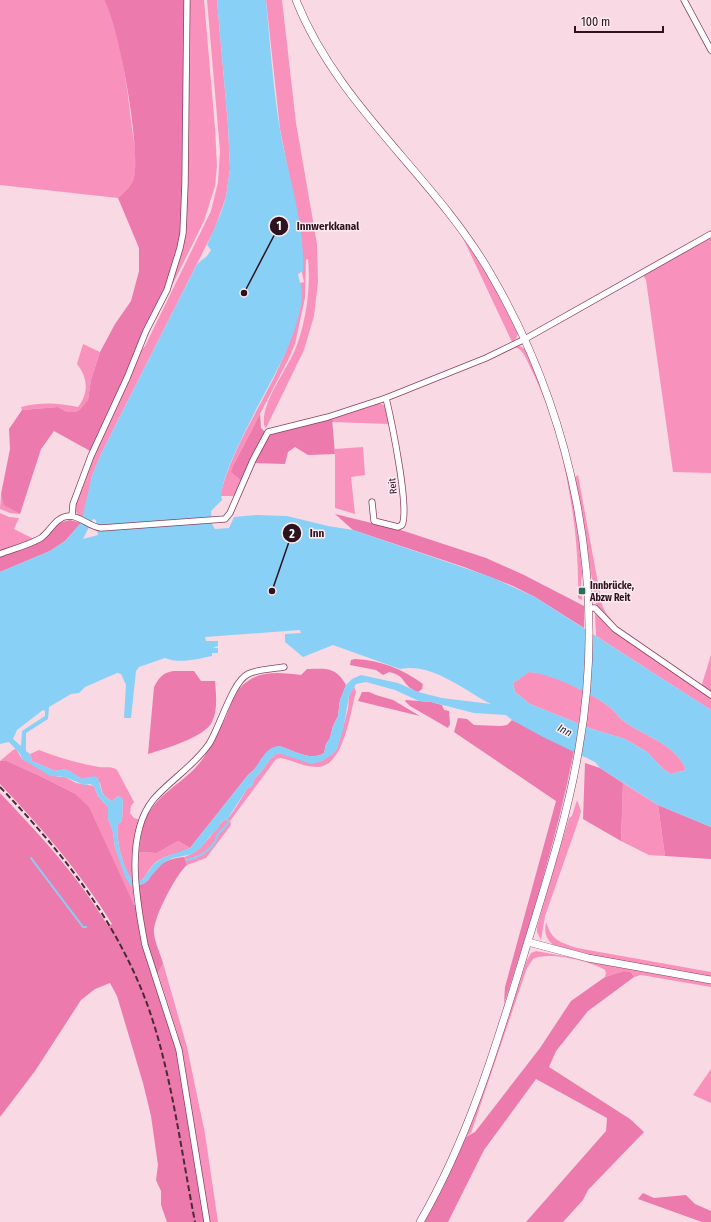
<svg xmlns="http://www.w3.org/2000/svg" width="711" height="1222" viewBox="0 0 711 1222" font-family="'Fira Sans Condensed',sans-serif">
  <style>
    .green { fill: #f892bd }
    .forest { fill: #ec7aac }
    .water { fill: #89d0f7; fill-rule: evenodd }
    .lines { fill: none; stroke-linecap: round; stroke-linejoin: round }
    .stream { stroke: #89d0f7; stroke-width: 2 }
    .minor-casing { stroke: #85425f; stroke-width: 7 }
    .tertiary-casing { stroke: #85425f; stroke-width: 8 }
    .minor { stroke: #fff; stroke-width: 5.5 }
    .tertiary { stroke: #fff; stroke-width: 7 }
    .rail { stroke: #472b37; stroke-width: 2; stroke-dasharray: 6 3; stroke-linecap: butt }
    .poi-dot { fill: #2a6c5b; stroke: #fcebf1; stroke-width: 1.5 }
    .labels { text-anchor: middle; stroke-width: 3; stroke-linejoin: round; paint-order: stroke }
    .street-label { font-size: 10px; fill: #2e121e; stroke: #fcebf1 }
    .poi-label { font-size: 10px; font-weight: bold; fill: #2e121e; stroke: #fcebf1; text-anchor: start }
    .water-label { font-size: 11px; font-style: italic; fill: #162c38; stroke: #fcebf1 }
    .leader { fill: none; stroke: #2e121e; stroke-width: 1.5 }
    .callout-dot { fill: #2e121e; stroke: #fcebf1; stroke-width: 1.5 }
    .mark-label { font-size: 12px; text-anchor: middle; font-weight: bold; fill: #fff }
    .callout-label { font-size: 11px; text-anchor: middle; font-weight: bold; fill: #2e121e; stroke: #fcebf1; stroke-width: 3; stroke-linejoin: round; paint-order: stroke }
  </style>
  <rect width="100%" height="100%" fill="#f9d9e4"/>
  <path class="green" d="M0,0h104l2,3c16,39 21,83 26,125 2,15 6,34 2,49 -2,9 -10,15 -16,21l-118,-13z
    M188,0h16l11,128 2,38 -2,20 -11,35 -63,127z
    M207,0h10l11,125 2,44 -4,28 -11,31 -114,226 -9,22 -9,43 -8,-8c-1,-16 13,-27 13,-42l51,-116 6,-7 66,-135 7,-29 2,-31z
    M266,0h16l14,123 21,121 1,38 -4,34 -10,34 -38,78 -2,-3c-3,-22 22,-54 31,-75 11,-27 16,-63 13,-91l-2,1 -1,38 -10,46 -6,14 -55,106 8,17 -7,15h-15c16,-65 64,-117 78,-183 2,-11 4,-19 2,-30l4,-1 -2,-9 1,-13 -2,-24 -21,-107z
    M711,237v236l-38,-1 -27,-192 -3,-5z
    M463,238l23,34 32,61 -2,6 -4,3z
    M83,344l17,8 -9,28 -3,20 -8,11 -4,1h-9l-9,-5 -36,3 -1,-3c22,-5 36,-4 57,0 11,-14 10,-29 -1,-43z
    M520,346l5,3 14,31 26,81 9,41 9,68 -2,12 1,18 -4,-2c2,-71 -15,-165 -47,-229 -4,-8 -7,-19 -16,-22z
    M379,403l7,3 4,18 -58,-2v-4z
    M363,447l2,28 -14,2 4,37 -20,-6v-59z
    M578,475l24,130 4,8 16,19 -23,-21 -3,-7 -21,-127z
    M1,494l4,11 15,9 -10,-1 -10,-4z
    M0,513l9,4 10,1 -5,11 20,10 -34,12z
    M595,614l116,83v13l-115,-74z
    M711,655v38l-10,-6z
    M529,672c20,0 62,21 78,33 7,5 11,12 18,17 21,15 51,22 61,48l-15,4 -8,-5 -16,-17 -22,-13 -33,-10 -62,-25 -15,-12 -2,-9z
    M354,686l2,6c-6,21 -12,75 -39,75 -13,0 -25,-7 -37,-9l-4,1 -46,62 1,4 -25,33 -19,7 -3,-8c17,-5 26,-21 37,-34 2,-3 6,-3 8,-6 6,-7 13,-20 18,-28l5,-3 3,-8 6,-6 9,-13 8,-6 44,8 15,-12 11,-40 1,-13z
    M16,749l6,10 36,18h7l11,6 18,3 4,10 10,11v11l5,14 2,16 16,38 2,-1 1,20 -60,-112 -34,-17 -33,-15h-7l13,-11z
    M39,750c20,8 39,13 60,17 7,1 13,-1 18,3l17,32 -3,4 -1,7 4,5 6,2 -7,49v13c-8,-12 -13,-27 -15,-42 -1,-5 1,-9 -1,-15l5,-4 1,-22 -5,-3 -6,5c-9,-4 -10,-9 -12,-18l-9,-6 -9,2 -13,-8 -5,-2 -9,2 -23,-10 -2,-7z
    M623,783l35,22 7,51 -16,-1 -28,-14z
    M577,800l4,11 -2,8 -34,97 -4,24 -4,-8v-5l32,-109 3,-2z
    M178,841l12,7c-12,7 -27,6 -37,17 -6,6 -7,14 -15,17l1,-30 18,1z
    M546,922c6,19 14,20 31,26l134,24v5l-115,-21 -41,-10c-9,-6 -11,-13 -9,-24z
    M536,951l175,32v4l-70,-12 -7,2 -3,-5 -7,-1 -19,6 1,-4 -1,-3c-14,-9 -58,-19 -72,-11l-6,9 -56,165 -5,4 44,-125 17,-52 4,-7z
    M163,963l24,84 18,87 13,88h-9l-25,-158 -6,-29 -20,-62z
    M711,1069v34l-18,-8z"/>
  <path class="forest" d="M104,0h82l-3,229 -9,40 -82,183 -38,-21 -13,18 -21,65 -16,-9 -3,-11 9,-45 -1,-20 13,-19 36,-3 9,5h9l4,-2 8,-10 3,-20 9,-28 15,-28 16,-23 8,-30v-23l-21,-50c6,-6 14,-12 16,-21 7,-28 -15,-152 -30,-177z
    M260,414l1,14 4,4 -23,49 -11,-9 3,-8z
    M332,418l3,36 -27,1 -13,-8 -7,5 -3,12 -31,-1 16,-29z
    M335,514l69,17 82,27 38,17 60,31v22l-49,-31 -22,-11 -49,-19 -111,-37z
    M70,520l11,3 -16,18 -15,10 -50,21v-16l37,-14 22,-19z
    M355,659c25,1 48,10 68,25l-1,5 -4,3c-18,-7 -10,-16 -29,-20l-6,3 -7,-5 -26,-5 1,-5z
    M307,669c19,0 28,-3 39,16l-6,15 -2,16 -5,10 -3,12 -4,6 -2,9c-13,9 -31,-3 -45,-7l-18,13 -3,7 -10,9 -58,73 -12,-7 -21,12 -18,-1c2,-13 2,-27 9,-38 14,-24 41,-34 56,-57 8,-13 15,-26 22,-40 6,-13 8,-27 22,-36 15,-11 36,-8 53,-6z
    M173,671h21l7,10h14c1,13 3,29 -3,41 -7,15 -48,27 -64,32l6,-67c5,-9 8,-14 19,-16z
    M362,692h7l7,3 17,5 27,16 -62,-15z
    M406,700l25,2 11,3 2,5 5,1 1,13 -2,4 -38,-22 -5,-5z
    M458,718l9,1 7,6 27,1 6,-1 5,-5 62,31c-17,86 -43,170 -70,253l1,-17 51,-186 -102,-69z
    M0,761h7l33,15 34,17 15,14 45,98 6,-2 -1,-18c10,-2 10,-8 16,-15 7,-9 18,-12 29,-13l3,8c-11,9 -35,55 -33,68 1,10 6,20 9,30l-9,18 22,63 29,178h-38l-6,-17v-14l-5,-11 2,-15 -7,-49 -8,-33 -26,-87 -7,-13 -15,6 -14,11 -46,71 -35,46v-324c40,42 78,83 108,133l4,-2c-32,-52 -70,-96 -112,-140z
    M585,763l15,5 23,15 -2,58 -38,-22z
    M658,805l53,22v32l-46,-3z
    M624,971l7,1 3,5 -46,34 -32,40 -7,16 81,52 14,13 -56,58 -5,10 -20,22h-37l80,-91 1,-13 -71,-39 -52,71 -36,72h-25l43,-85 9,-5 65,-84 31,-47 34,-24z
    M643,1193l11,5 32,-3 9,9 16,7v11h-9l-64,-23z"/>
  <path class="water" d="M217,0h49c4,43 7,87 14,130 8,46 25,94 23,141l-5,3c1,6 4,13 4,19 0,20 -11,49 -20,67 -11,24 -67,119 -60,140l-11,11 1,13 3,5 14,-1 5,-11 22,-2 31,1 41,10 25,4 138,47 44,20 176,113v117l-53,-22 -58,-37 -5,-6 -52,-25 -31,-17 -6,-5 -32,-2 -43,-11 -12,-1 -24,-11 -29,-8 -10,2 -7,12 -6,34 -6,19 -4,5 -11,7 -10,3 -34,-11 -8,6 -9,13 -6,6 -3,8 -5,3 -19,29 -7,4 -3,7 -8,7 -9,12 -5,3 -3,3 -20,4 -10,5 -19,21 -13,2 -6,-9 -10,-29 -2,-16 -5,-14v-11l-10,-11 -4,-10 -4,-2 -6,1 -19,-8 -15,-1 -28,-17 -2,-5 -11,-12 -9,2v-172l50,-21 15,-10 16,-18 11,-47 9,-22 96,-190 10,-8 4,-6 -4,-5 14,-32 5,-16 4,-28 -2,-44zM93,519l3,1 2,15 -15,4zM300,630l1,3 -16,1v8l18,15 30,-12 67,24c32,-7 65,22 91,35l-49,-6 -24,-6 -20,-9 -37,-8 -9,4 -6,6 -6,15 -2,16 -5,10 -3,12 -4,6 -2,9c-13,9 -31,-3 -45,-7 -16,1 -19,21 -31,29l-58,73 -28,10 -9,7 -9,13 -6,4h-5c-8,-12 -13,-27 -15,-42 -1,-5 1,-9 -1,-15l5,-4 1,-22 -5,-3 -6,5c-11,-4 -11,-13 -14,-23l-4,-2 -12,3 -12,-8 -6,-2 -9,2 -23,-10 -2,-7 -4,-3v-18l22,-14 1,-12 22,-13 8,-1 6,-6 32,-14 4,1 5,11 -2,33h7l5,-47 3,-4 26,-9c14,6 32,1 47,-2v-3h6v-5h-5l5,-2v-5h-12l-1,-4zM529,672c20,1 62,21 78,33 7,5 11,12 18,17 21,15 51,22 61,48l-15,4 -8,-5 -16,-17 -22,-13 -33,-10 -62,-25 -15,-12 -2,-9zM43,710l2,1v5l-23,15 -1,15 -8,-7 4,-9z"/>
  <g class="lines">
    <path class="stream" d="M31,858l52,69h3
      M186,860c12,-2 23,-8 30,-20 1,-3 0,-3 2,-6 4,-4 7,-6 10,-11l-1,-6"/>
    <defs>
      <path id="minor" d="M684,0l27,50
        M372,502l2,19 24,6 4,-2c8,-16 -11,-106 -16,-127
        M72,516l1,-12 18,-48 36,-78 19,-47 21,-41 13,-42 3,-15 2,-49 2,-184
        M0,554c13,-5 29,-9 41,-16 10,-7 14,-21 28,-22 12,0 20,11 32,12l124,-9 5,-6 23,-53 15,-28 60,-15 58,-19 100,-40 39,-19 186,-105
        M589,608h6l20,21 96,66
        M207,1222l-28,-172 -34,-105c-8,-42 -21,-109 8,-145 17,-20 41,-34 56,-56 11,-17 23,-62 39,-70 10,-5 25,-5 36,-7"/>
      <path id="tertiary" d="M296,0c42,106 136,174 193,271 84,143 119,313 90,477 -12,73 -36,143 -57,213 -27,89 -55,180 -102,261
        M528,942l60,16 123,22"/>
    </defs>
    <use href="#minor" class="minor-casing"/>
    <use href="#tertiary" class="tertiary-casing"/>
    <use href="#minor" class="minor"/>
    <use href="#tertiary" class="tertiary"/>
    <path class="rail" d="M0,787c61,64 114,130 146,214 25,67 35,150 49,221"/>
  </g>
  <rect class="poi-dot" x="578" y="587" width="8" height="8" rx="2"/>
  <g class="labels">
    <g class="street-label">
      <text transform="translate(392 486) rotate(-95)" y="4">Reit</text>
    </g>
    <g class="poi-label">
      <text x="590" y="589">Innbrücke,<tspan x="590" dy="12">Abzw Reit</tspan></text>
    </g>
    <g class="water-label">
      <text transform="translate(565 730) rotate(28)" y="4">Inn</text>
    </g>
  </g>
  <path class="leader" d="M244 293L279 226M272 591L292 533"/>
  <g class="callout-dot">
    <circle cx="244" cy="293" r="4"/>
    <circle cx="272" cy="591" r="4"/>
    <circle cx="279" cy="226" r="10"/>
    <circle cx="292" cy="533" r="10"/>
  </g>
  <g class="mark-label">
    <text x="279" y="230">1</text>
    <text x="292" y="538">2</text>
  </g>
  <g class="callout-label">
    <text x="328" y="230">Innwerkkanal</text>
    <text x="317" y="537">Inn</text>
  </g>
  <path d="M575 26v6h88v-6" fill="none" stroke="#2e121e" stroke-width="2"/>
  <text x="581" y="26" font-size="12" fill="#2e121e" stroke="#fcebf1" stroke-width="3" paint-order="stroke">100 m</text>
</svg>
